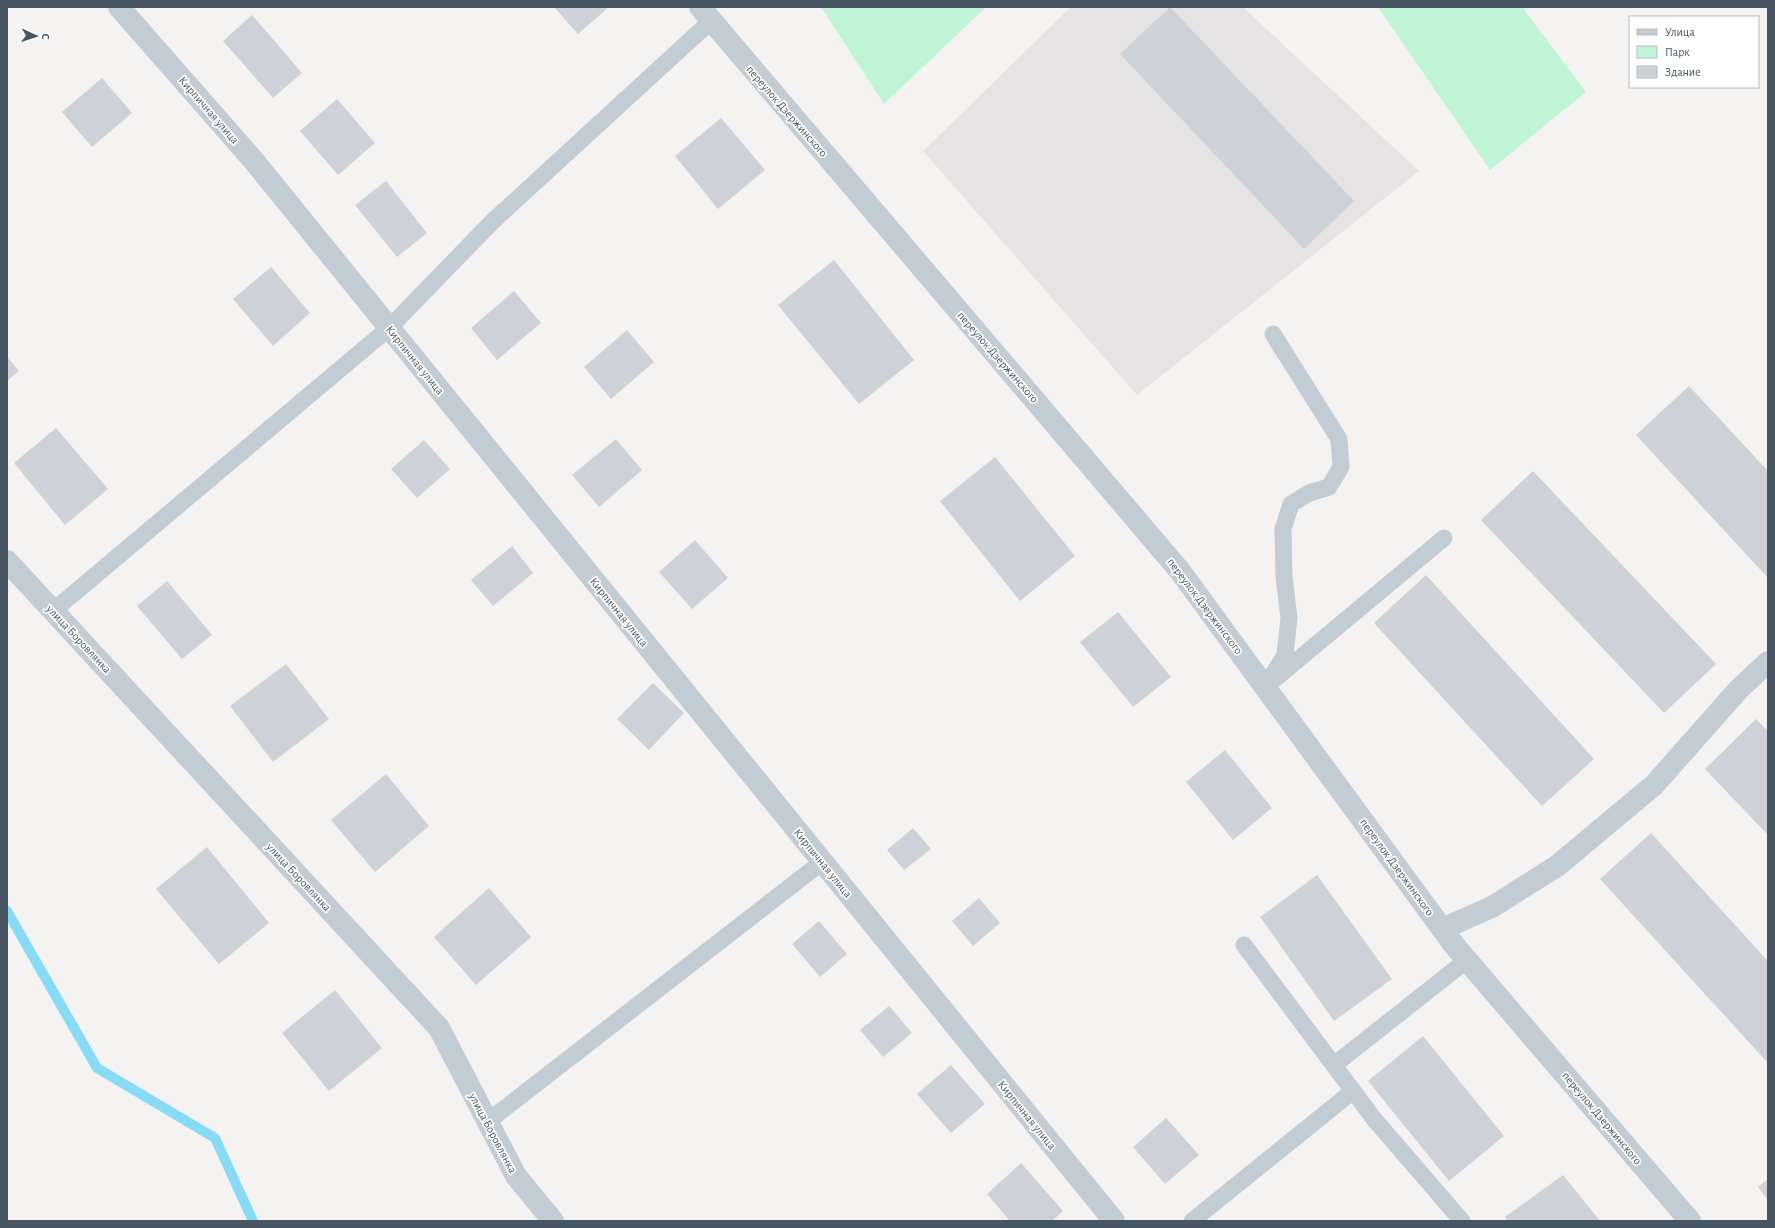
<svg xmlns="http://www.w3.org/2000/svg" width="1775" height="1228" viewBox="0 0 1775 1228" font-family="'Alegreya Sans',sans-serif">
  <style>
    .education { fill: #e6e3e4 }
    .green { fill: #bff4d5 }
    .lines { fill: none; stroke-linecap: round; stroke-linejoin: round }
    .stream { stroke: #88dbf4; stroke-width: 10 }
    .building { fill: #ced1d8 }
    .service { stroke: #c2ccd5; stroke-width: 17 }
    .minor { stroke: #c2ccd5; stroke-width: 22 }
    .labels { text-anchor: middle; stroke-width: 3.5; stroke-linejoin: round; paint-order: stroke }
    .street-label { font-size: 12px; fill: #485562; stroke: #fff }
  </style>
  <rect width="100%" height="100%" fill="#f5f2f2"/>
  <path class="education" d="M1071,7h172l176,164 -282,224 -214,-244z"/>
  <path class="green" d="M821,7h165l-102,97z
    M1378,7h144l64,85 -96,78z"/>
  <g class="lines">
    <path class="stream" d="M7,911l90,157 118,70 38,83"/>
  </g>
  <path class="building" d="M554,7h55l-31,27z
    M1170,7l184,194 -50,48 -184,-195z
    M252,15l50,58 -29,25 -50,-57z
    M102,78l30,35 -40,34 -30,-35z
    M337,99l38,44 -37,32 -38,-44z
    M721,118l44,52 -47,39 -43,-53z
    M386,181l41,52 -30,24 -42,-52z
    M834,260l80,100 -55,44 -81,-99z
    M271,267l39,46 -37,33 -40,-47z
    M514,291l27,32 -44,37 -26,-32z
    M627,330l27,32 -43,37 -27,-32z
    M7,357l12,14 -12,10z
    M1689,386l79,85v107l-132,-143z
    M56,428l52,61 -43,36 -51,-62z
    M616,439l26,31 -43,37 -27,-32z
    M424,440l26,29 -33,29 -26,-29z
    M995,457l80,99 -55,45 -80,-100z
    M1533,471l183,193 -52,49 -183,-193z
    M695,540l33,38 -36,31 -33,-37z
    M512,546l21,27 -40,33 -22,-26z
    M1426,575l168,184 -52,47 -168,-183z
    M167,581l45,54 -30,24 -45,-53z
    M1118,612l53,65 -38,30 -53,-65z
    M286,664l43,55 -56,43 -43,-56z
    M653,683l31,30 -35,37 -32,-31z
    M1756,719l12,12v104l-63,-66z
    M1225,750l47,58 -39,32 -47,-58z
    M386,774l43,52 -54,46 -44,-52z
    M913,828l18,21 -27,21 -17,-20z
    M1651,833l117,128 -1,101 -167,-183z
    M207,847l62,76 -50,41 -63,-75z
    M1317,875l75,104 -58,42 -74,-104z
    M489,888l42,49 -55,48 -42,-48z
    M979,898l21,25 -27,23 -21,-25z
    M819,921l28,33 -27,23 -28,-33z
    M335,990l47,58 -53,43 -47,-58z
    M889,1006l23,27 -29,24 -23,-27z
    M1423,1036l81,100 -55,45 -81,-100z
    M951,1065l34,39 -34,29 -34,-39z
    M1166,1118l33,37 -34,29 -32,-37z
    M1021,1163l42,48 -11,10h-42l-23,-27z
    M1563,1175l37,46h-92l-3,-4z
    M1768,1179v21l-10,-13z"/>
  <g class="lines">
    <path class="service" d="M53,611l336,-283 104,-107 218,-200
      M1276,678l168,-140
      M1265,687l20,-32 4,-37 -5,-41 -1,-48 8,-25 18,-11 20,-6 12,-20 -2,-28 -66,-105
      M1244,945l130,174 88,102
      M1334,1065l133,-105
      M487,1122l335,-260
      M1192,1221l161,-130"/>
    <path class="minor" d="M119,7l135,154 860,1060
      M700,7l480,564 274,374 236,276
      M7,561l432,467 77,148 37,45
      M1442,929l50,-22 65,-41 97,-81 85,-96 29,-27"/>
  </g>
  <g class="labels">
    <g class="street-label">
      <text transform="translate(209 110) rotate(49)" y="4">Кирпичная улица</text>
      <text transform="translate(787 111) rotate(49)" y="4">переулок Дзержинского</text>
      <text transform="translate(998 357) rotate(49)" y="4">переулок Дзержинского</text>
      <text transform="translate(415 360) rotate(51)" y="4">Кирпичная улица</text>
      <text transform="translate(1205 606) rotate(53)" y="4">переулок Дзержинского</text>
      <text transform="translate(619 612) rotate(51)" y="4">Кирпичная улица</text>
      <text transform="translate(79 639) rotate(47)" y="4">улица Боровлянка</text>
      <text transform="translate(823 863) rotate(51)" y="4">Кирпичная улица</text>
      <text transform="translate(1397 867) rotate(54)" y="4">переулок Дзержинского</text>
      <text transform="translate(299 877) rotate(47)" y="4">улица Боровлянка</text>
      <text transform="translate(1027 1115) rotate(51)" y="4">Кирпичная улица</text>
      <text transform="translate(1602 1118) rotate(50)" y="4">переулок Дзержинского</text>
      <text transform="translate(493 1133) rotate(62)" y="4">улица Боровлянка</text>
    </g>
  </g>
  <rect width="1775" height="1228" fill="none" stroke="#485562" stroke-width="16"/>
  <rect x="1629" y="16" width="130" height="72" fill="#ffffff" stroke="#b6bbc0"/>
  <rect x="1637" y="29" width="20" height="6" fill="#c2ccd5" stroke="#b6bbc0"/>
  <text x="1665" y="36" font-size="12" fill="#485562">Улица</text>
  <rect x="1637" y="46" width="20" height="12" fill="#bff4d5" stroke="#b6bbc0"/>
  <text x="1665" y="56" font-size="12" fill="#485562">Парк</text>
  <rect x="1637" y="66" width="20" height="12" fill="#ced1d8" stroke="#b6bbc0"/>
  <text x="1665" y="76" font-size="12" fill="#485562">Здание</text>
  <g transform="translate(36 36) rotate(93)" stroke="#ffffff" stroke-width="3" paint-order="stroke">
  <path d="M0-3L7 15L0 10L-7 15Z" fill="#485562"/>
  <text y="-6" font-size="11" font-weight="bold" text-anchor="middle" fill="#485562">С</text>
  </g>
</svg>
